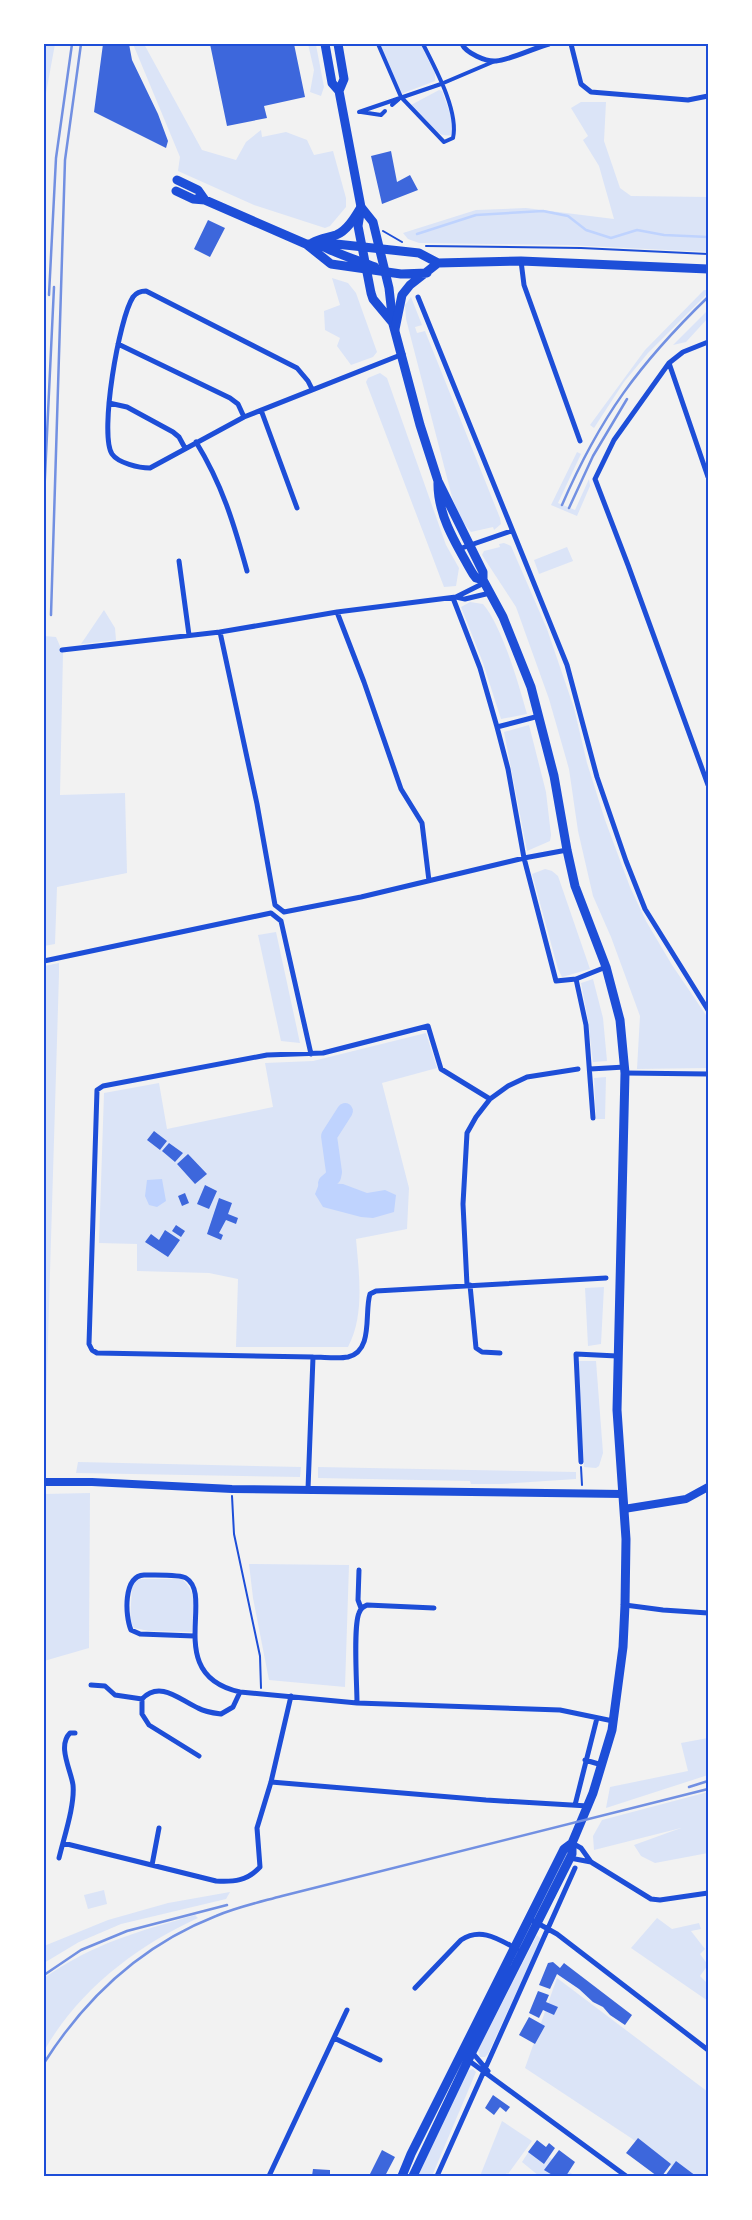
<svg xmlns="http://www.w3.org/2000/svg" width="752" height="2220" viewBox="0 0 752 2220" font-family="Lora,serif">
  <style>
    .green { fill: #dbe4f7 }
    .water { fill: #bfd3fe }
    .lines { fill: none; stroke-linecap: round; stroke-linejoin: round }
    .stream { stroke: #bfd3fe; stroke-width: 2.5 }
    .river { stroke: #bfd3fe; stroke-width: 16 }
    .building { fill: #3d67dc }
    .path { stroke: #1d4ed8; stroke-width: 2 }
    .pedestrian { stroke: #1d4ed8; stroke-width: 4 }
    .minor { stroke: #1d4ed8; stroke-width: 5 }
    .secondary { stroke: #1d4ed8; stroke-width: 8 }
    .primary { stroke: #1d4ed8; stroke-width: 9 }
    .trunk { stroke: #1d4ed8; stroke-width: 9 }
    .rail { stroke: #7290e2; stroke-width: 2.5 }
    .neatline { fill: none; stroke: #1d4ed8; stroke-width: 2 }
  </style>
  <rect width="100%" height="100%" fill="#f2f2f2"/>
  <path class="green" d="M44,44h11l-11,60z
    M133,44h11l58,106 34,10 10,-18 15,-12 1,7 24,-5 21,8 7,15 19,-4 13,47v9l-16,19 -5,2 -71,-23 -76,-34 2,-14z
    M308,44l8,1 8,42 -3,9 -11,-4 4,-22z
    M378,44h44c6,8 15,26 13,37l-34,13z
    M439,90l3,1 10,28 2,15c-17,8 -33,-17 -43,-29z
    M581,102h25l-2,39 16,47 11,8 77,1v55l-141,-7 -148,-2 -11,-4 -5,-6 73,-23 50,-2 88,11 -15,-53 -16,-26 5,-4 -17,-28z
    M332,278l16,5 8,10 21,59 -4,5 -22,8 -14,-19 3,-8 -15,-8 -1,-19 16,-6z
    M704,290h4v3l-60,60 -24,29 -30,46 -4,-3 55,-75z
    M411,297l11,28 -7,2 2,6 8,-2 75,187 1,6 -7,6 -1,-3 -22,5 -10,-12 -9,-23 -46,-178 -1,-14z
    M708,310v8l-22,24 -13,3z
    M380,373l7,5 59,167 13,23 -3,18 -12,1 -78,-205 2,-4z
    M577,452l4,2 -23,49 17,7 14,-31 1,7 -13,30 -26,-11z
    M504,543l7,3 36,83 27,79 13,55 18,57 25,67 16,34 26,44 36,53v50l-71,1 3,-53 -29,-79 -18,-41 -15,-65 -9,-62 -20,-70 -33,-92 -34,-52 2,-4 16,-4 -1,-3z
    M567,547l6,14 -34,13 -5,-14z
    M470,602l13,2c19,22 36,81 44,110l-26,5 -18,-56 -22,-56z
    M104,610l11,18 1,12 -35,4z
    M44,636l12,1 7,16 -3,142 65,-2 2,80 -70,14 -2,57 -11,2z
    M529,725l17,67 5,43 -1,6 -23,10 -23,-119z
    M545,869l7,2 6,5 32,93 -28,8 -4,-8 -26,-95z
    M276,932l24,111 -19,-2 -23,-106z
    M59,963v11l-15,498v-506z
    M593,979l10,39 4,43 -14,1 -5,-42 -7,-37z
    M426,1033l11,35 -55,15 27,105 -2,41 -51,10c3,35 9,76 -8,108h-112l2,-68 -29,-6 -72,-2v-27l-38,-1 5,-150 55,-10 8,46 106,-22 -8,-44 48,-2z
    M606,1077l-1,42h-9l-2,-41z
    M604,1287l-3,57 -13,2 -3,-58z
    M578,1361h18l7,92 -4,13 -3,2 -12,-1z
    M78,1462l223,5 -1,10 -224,-4z
    M318,1467l258,5v7l-75,5h-30l-1,-3 -152,-3z
    M90,1493l-1,155 -45,13v-167z
    M249,1564l100,1 -4,122 -76,-7 -16,-82z
    M141,1579h41c17,15 11,32 10,53l-43,-1 -15,-3 -4,-7 2,-34 3,-6z
    M708,1738v37l-102,33 4,-21 78,-16 -7,-28z
    M708,1792v61l-53,10 -14,-7 -7,-11 47,-17 -87,22 -1,-14 9,-16z
    M104,1890l3,14 -19,5 -4,-14z
    M230,1892l-4,7 -105,25 -42,18 -35,21v-17l64,-26 60,-17z
    M195,1915l3,3c-62,28 -120,73 -154,133v-73c50,-35 93,-46 151,-63z
    M657,1918l15,11 27,-6 2,6 -10,2 14,18 -5,5 8,11 -8,11 8,8v17l-77,-53z
    M537,1935l4,4 -53,115 -3,3h-5l-2,-7z
    M557,1978l151,114v84h-24l-53,-38 -106,-70z
    M473,2069l3,3 -44,104h-14l49,-105z
    M502,2121l30,20 -24,33 -1,-1 -3,3h-24z
    M533,2145l42,31h-36l-17,-14z"/>
  <path class="water" d="M162,1179l4,22 -9,6 -8,-2 -4,-9 2,-16z
    M326,1183l17,1 24,9 18,-3 11,5 -2,17 -21,6 -12,-1 -38,-10 -8,-13 4,-10z"/>
  <g class="lines">
    <path class="stream" d="M417,234l59,-19 67,-4 25,5 18,14 25,8 26,-8 27,5 44,2"/>
    <path class="river" d="M326,1183l7,-6 1,-5 -5,-36 16,-25"/>
  </g>
  <path class="building" d="M103,44h26l3,16 26,54 10,27 -2,7 -72,-36z
    M210,44h84l11,53 -41,9 3,12 -40,8z
    M391,151l6,31 13,-7 8,15 -36,14 -11,-48z
    M208,220l17,8 -15,29 -16,-8z
    M154,1131l13,10 -7,9 -13,-10z
    M169,1143l14,10 -8,9 -13,-11z
    M188,1154l19,20 -12,10 -18,-20z
    M205,1185l12,6 -8,18 -12,-5z
    M185,1193l4,10 -7,3 -4,-10z
    M219,1198l13,5 -4,11 10,4 -2,6 -10,-4 -7,13 4,2 -2,5 -14,-6z
    M176,1225l9,6 -4,6 -9,-6z
    M165,1230l15,10 -12,17 -23,-15 6,-8 8,6z
    M553,1962l7,6 4,-5 68,52 -7,10 -15,-10 -7,-8 -10,-5 -14,-13 -22,-15 -7,15 -11,-4 9,-22z
    M538,1991l11,4 -3,7 12,5 -4,8 -11,-5 -4,8 -10,-5z
    M529,2017l16,9 -10,18 -16,-9z
    M493,2095l17,12 -4,5 -6,-5 -6,8 -9,-7z
    M638,2138l33,26 -9,12h-5l-31,-23z
    M537,2140l9,7 3,-4 6,5 -11,16 -16,-12z
    M382,2150l13,7 -10,19h-16z
    M559,2150l16,12 -9,14h-12l-10,-6z
    M676,2161l20,15h-31z
    M313,2169l17,1v6h-18z"/>
  <g class="lines">
    <path class="path" d="M383,231l19,11
      M426,246l155,2 127,6
      M581,1467l1,18
      M232,1496l2,38 26,122 1,32"/>
    <path class="pedestrian" d="M378,44l23,53 43,45 9,-4c6,-27 -18,-70 -30,-94
      M392,105l7,-6
      M359,112l82,-28 54,-23
      M361,112l20,3 4,-4"/>
    <path class="minor" d="M462,44c4,9 24,18 34,17 14,-1 38,-13 53,-17
      M571,44l10,40 10,8 97,8 20,-4
      M521,261l3,24 56,156
      M418,297l149,368 30,112 29,84 19,48 63,101
      M708,342l-25,10 -14,11 -55,77 -19,39 33,86 80,220
      M118,344l112,54 8,6 6,13
      M669,363l39,114
      M312,389l-4,-8 -11,-13 -151,-77c-5,0 -10,2 -13,6 -14,21 -34,137 -21,157 6,9 27,14 38,14l94,-51 159,-63
      M109,403l18,4 46,25 6,5 6,11
      M261,410l36,98
      M196,442c26,42 38,82 51,129
      M459,549l52,-18
      M179,561l10,74
      M456,597l28,-14
      M453,598l27,70 17,59 11,42 16,89 32,123 20,-2 30,-12
      M337,612l27,70 37,107 21,34 7,58
      M220,632l37,172 18,101 9,7 77,-15 163,-39 43,-8
      M62,650l158,-18 117,-20 119,-15 9,2 25,-6
      M497,727l42,-11
      M44,961l227,-48 10,8 30,133
      M576,979l10,46 7,93
      M590,1069l35,-2
      M625,1073l83,1
      M467,1285l-4,-81 4,-71 9,-16 14,-18 18,-13 19,-9 51,-8
      M470,1285l6,63 6,4 18,1
      M313,1357c11,0 25,2 35,0 26,-6 16,-45 22,-63l6,-3 230,-13
      M581,1462l-5,-108 41,2
      M308,1489l5,-132 -216,-4 -5,-3 -3,-6 8,-254 6,-4 164,-31 56,-2 105,-27 13,43 49,30
      M359,1570l-1,30 3,8
      M625,1605l38,5 45,3
      M194,1636l-54,-2 -9,-4c-6,-14 -8,-54 13,-55 9,0 36,-1 42,3 29,18 -23,97 54,114l117,11 203,7 53,11
      M91,1685l14,1 10,9 27,4
      M357,1703c0,-18 -4,-76 2,-90 2,-5 4,-6 8,-8l67,3
      M199,1756l-50,-31 -7,-11v-15c18,-19 38,1 56,9 7,4 15,5 23,6l12,-7 7,-15
      M585,1760l17,5
      M271,1782l215,18 102,6
      M575,1805l22,-87
      M63,1843l153,38c18,1 31,0 44,-14l-3,-39 14,-46 20,-86
      M572,1843l9,5 10,14
      M59,1858c5,-21 16,-53 14,-73 -2,-15 -16,-39 -3,-52h5
      M570,1858l21,4 60,37 9,1 48,-7
      M152,1865l7,-37
      M530,1919l27,15 151,116
      M415,1988l46,-48c20,-13 37,-1 56,9
      M334,2038l46,22
      M471,2051l17,20
      M468,2060l158,116
      M269,2176l78,-166
      M437,2176l138,-308"/>
    <path class="secondary" d="M44,1482h48l140,7 391,5
      M624,1509l62,-10 22,-12"/>
    <path class="primary" d="M325,44l7,39 7,8
      M338,44l6,35 -5,12 22,116 -3,19 13,67 2,6 20,24
      M361,207l12,15 16,66 4,36 27,101 18,56 45,91v8l20,37 28,70 23,89 13,74 8,36 31,81 14,53 5,53 -8,337 9,129 -1,66 -2,42 -11,83 -19,63 -18,43 -3,7 -8,6 -153,305 -9,22
      M438,482c-1,33 19,64 35,92l3,4 7,2
      M413,2176l59,-124 100,-198v-11"/>
    <path class="trunk" d="M177,180l21,10 7,10
      M176,191l17,8 12,1 101,44 25,20 70,10 26,-1
      M312,243c9,-5 15,-5 24,-8 11,-4 19,-18 25,-28
      M306,244h30l83,9 19,10 83,-2 187,8
      M320,245c17,9 37,15 55,22
      M395,329l7,-34 8,-10 28,-22"/>
    <path class="rail" d="M49,295l7,-137 16,-114
      M44,497l10,-210
      M562,505c38,-88 77,-141 146,-208
      M569,508l24,-52 34,-57
      M51,615l14,-455 16,-116
      M689,1787l19,-6
      M44,1975l37,-25 46,-19 100,-26
      M44,2063c42,-66 98,-118 172,-147 21,-9 44,-14 66,-20l426,-107"/>
  </g>
  <rect width="752" height="2220" fill="none" stroke="#ffffff" stroke-width="90"/>
  <rect x="45" y="45" width="662" height="2130" class="neatline"/>
</svg>
